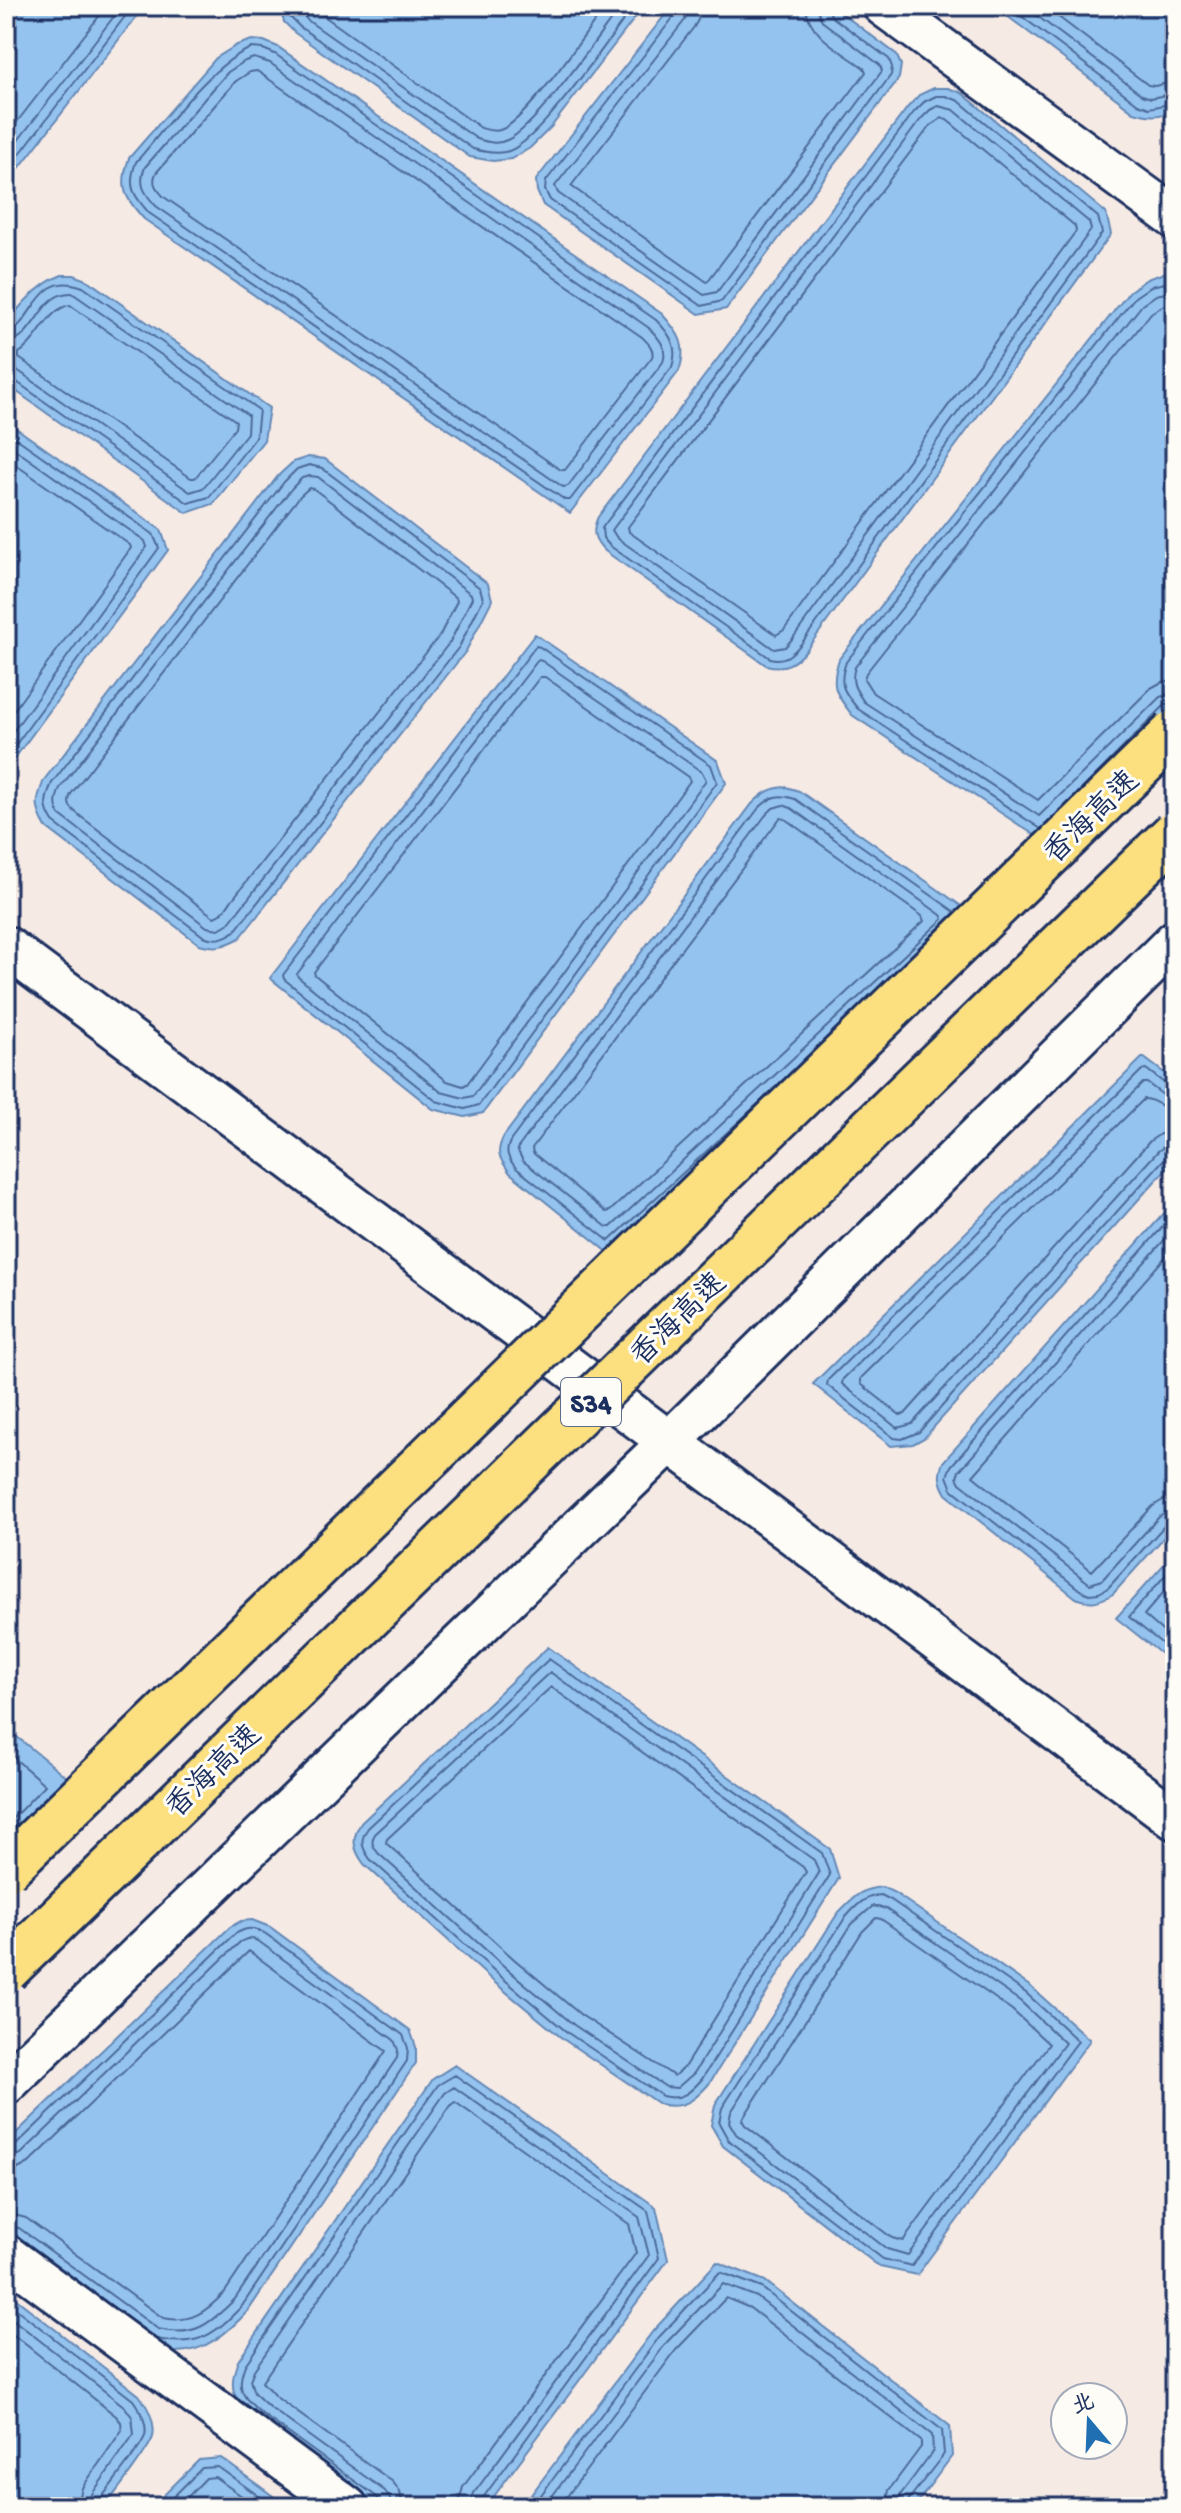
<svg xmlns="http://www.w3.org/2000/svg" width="1181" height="2513" viewBox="0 0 1181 2513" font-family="'Gochi Hand','LXGW WenKai TC',sans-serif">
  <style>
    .water { fill: #95c3ef; stroke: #6488b5; stroke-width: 2 }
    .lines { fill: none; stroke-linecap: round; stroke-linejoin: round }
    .shore { stroke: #4c6a98; stroke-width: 2 }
    .minor-casing { stroke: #1b2f5e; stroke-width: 46 }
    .minor { stroke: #fdfcf7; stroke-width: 40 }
    .highway-bridge-casing { stroke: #1b2f5e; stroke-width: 50; stroke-linecap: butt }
    .highway-bridge { stroke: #fce080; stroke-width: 44 }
    .labels { text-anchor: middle; stroke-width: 6; stroke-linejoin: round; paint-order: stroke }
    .shield { fill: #fdfcf7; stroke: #5f6c8c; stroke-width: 2 }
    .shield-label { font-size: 28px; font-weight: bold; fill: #1b2f5e }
    .street-label { font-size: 30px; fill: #1b2f5e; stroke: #fdfcf7 }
  </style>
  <rect width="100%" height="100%" fill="#f6eae5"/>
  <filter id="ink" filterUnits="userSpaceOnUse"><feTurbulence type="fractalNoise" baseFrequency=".0125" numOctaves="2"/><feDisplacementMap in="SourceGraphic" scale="16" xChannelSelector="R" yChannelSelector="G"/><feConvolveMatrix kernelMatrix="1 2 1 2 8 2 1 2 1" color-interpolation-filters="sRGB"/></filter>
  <g filter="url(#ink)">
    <path class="water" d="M6,6h136l-5,10 -131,169z
      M279,6h365l-93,121 -21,21 -19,11 -18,2 -23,-4 -175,-124 -11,-11z
      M672,6h160l64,48 5,11 -2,13 -173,231 -27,5 -156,-109 -6,-14 -1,-11z
      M994,6h181v104c-15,7 -25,7 -41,2z
      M252,40l12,1 14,6 384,267c17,19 26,31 17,57l-109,142 -426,-294c-20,-22 -25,-32 -15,-61l87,-100 21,-13z
      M934,88h14l14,5 144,120 5,21 -304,415c-12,14 -21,21 -41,16l-161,-114c-11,-11 -14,-19 -7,-34l310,-410 11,-12z
      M1164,273h11v434l-133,133 -190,-125c-17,-22 -22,-29 -13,-56l291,-368 17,-12z
      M62,275h12l13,5 182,128 -5,32 -51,64 -26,9 -181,-129c0,-17 -2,-35 0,-51 3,-21 36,-51 56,-58z
      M6,421l155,109 7,20 -162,220z
      M308,457l17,2 163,125 4,16 -26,51 -226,287c-15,8 -24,11 -41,6l-153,-117c-12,-20 -10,-27 -2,-47l234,-304 15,-14z
      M535,634l183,127 8,22 -243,330 -18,4 -32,-8 -163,-131z
      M786,787l13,4 175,124 -365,338 -99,-80c-11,-15 -15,-20 -6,-37l248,-332c11,-11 18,-16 34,-17z
      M1143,1057l32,24v78l-251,279 -11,6 -22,2 -78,-62z
      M1175,1201v324l-62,69c-14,8 -22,10 -37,4l-130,-104c-7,-12 -8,-19 -3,-32z
      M1175,1552v113l-59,-47z
      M548,1647l282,202 9,29 -130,206c-15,17 -27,26 -50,20l-96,-65 -69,-57 -130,-118c-11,-15 -13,-25 -3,-41z
      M6,1728l68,55 -68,67z
      M882,1887l13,6 136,94 59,53 -173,235 -37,-8 -157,-121 -12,-21 4,-20 123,-192c16,-16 22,-24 44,-26z
      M252,1920l18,7 140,103 6,17v16l-168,248c-19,20 -41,41 -72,41 -8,-1 -17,-4 -26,-6l-144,-105v-98l224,-216 11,-6z
      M455,2065l201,142 12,53 -182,247h-109l-120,-86c-22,-21 -31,-30 -19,-60l195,-282z
      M717,2262l48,19 185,145 2,30 -38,51h-392l131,-176z
      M6,2291l133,104c9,12 17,26 14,42 -3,12 -39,57 -48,70h-99z
      M221,2458l67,49h-149l20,-7 40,-40z"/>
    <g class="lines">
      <path class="shore" d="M287,6l4,12 9,9 173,122c11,3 24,6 36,2 32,-11 101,-114 125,-145
        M297,6l10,14 170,119c10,3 20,6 30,1 29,-12 92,-105 114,-134
        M310,6l171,122c7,2 13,4 19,2 25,-7 87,-99 106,-124
        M678,6l-2,8 -130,167 -1,9 5,10 152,106 20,-5 169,-226 1,-8 -3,-8 -58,-43 -3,-10
        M688,6l-3,14 -130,166 3,7 146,102 13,-3 165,-221 -2,-6 -57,-43 -4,-7 -1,-9
        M700,6l-1,12 -5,9 -123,159 136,96 159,-210 -2,-4c-21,-16 -57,-33 -58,-62
        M1008,6l130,98 11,4 26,-5
        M1024,6l118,89 9,3 24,-5
        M1044,6l104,79 7,1 20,-5
        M252,48l11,1 12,5 381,266c14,14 23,27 16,47l-102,133h-5l-416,-287c-16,-18 -22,-27 -13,-51 29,-33 77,-101 116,-114z
        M254,58l16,5 379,265c10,10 19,20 14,34l-95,124 -5,1 -407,-281c-12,-13 -18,-22 -11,-39l83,-95 17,-11z
        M257,71l385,266c5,5 13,12 10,20l-87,113h-4l-397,-273c-7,-8 -13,-13 -8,-24l80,-92 14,-9z
        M936,96h10l13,5 139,116 4,16 -301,411c-9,10 -16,18 -31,14l-160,-112 -7,-8 -1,-10 312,-416 10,-10z
        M938,106l16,4 135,112 2,8 -298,408 -8,9 -11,2 -157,-111 -5,-8 309,-411 9,-9z
        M942,118l5,2 128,106 1,5 -292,399 -8,5 -147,-103 -1,-5 302,-401z
        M6,136l101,-130
        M6,156l116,-150
        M6,172l127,-166
        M1175,291l-19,4 -14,10 -287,362c-5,15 0,22 9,35l175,114 121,-119 15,-5
        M1175,303l-13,3 -11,7 -285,360 -2,6 9,14 165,107 113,-112 11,-6 13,-2
        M70,305l166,116 -1,7 -40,50h-4l-172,-120v-5c20,-12 28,-44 51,-48z
        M6,332c27,-3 29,-64 77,-45l176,123 -3,27 -47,60 -21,6 -174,-123 -8,-1
        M6,342c31,-2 32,-50 66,-49l176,122 -1,18 -44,55 -13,4 -170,-120 -14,-3
        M6,431l147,103 6,14 -153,210
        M6,443l139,98 2,6 -141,194
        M6,458l124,87 1,3 -125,173
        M309,465l13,3 158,120 3,11 -24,48 -224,284c-11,8 -19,10 -32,5l-150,-114c-10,-15 -8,-23 -1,-39l232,-301 13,-13z
        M310,476l8,1 153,117 1,4 -22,44 -221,281 -10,6 -12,-2 -147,-112c-6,-10 -4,-16 0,-27l232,-300 10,-10z
        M309,488l5,1 142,109 1,3 -17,34 -219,279 -7,3 -134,-101c-9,-8 -14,-10 -9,-22l229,-298z
        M536,646l4,1 171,118 6,17 -238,323 -14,4 -29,-8 -152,-122 -1,-4z
        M538,660l4,1 160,111 4,8 -233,316 -9,2 -23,-6 -143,-115 -1,-3z
        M540,677h5l143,100 2,4 -223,303 -4,2 -16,-5 -132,-106 -1,-3z
        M1078,793l88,-89 9,-2
        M783,805l8,3 150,107 2,4 -332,308h-4l-84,-66 -6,-12 248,-333 8,-8z
        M780,818l5,1 137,97 2,5 -314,290 -4,1 -73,-59 -1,-5z
        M1041,829l-183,-120c-15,-18 -20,-24 -12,-47l289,-365 16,-11 24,-5
        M1175,1087l-7,-1 -22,-17 -4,1 -314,310 -1,5 67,53 8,1 17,-7 247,-275 9,-3
        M1175,1097l-12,-2 -16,-12h-4l-300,296 -1,5 55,44 15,-4 246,-273 7,-5 10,-2
        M759,1103l-150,138 -93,-73c-8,-10 -12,-16 -5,-28l247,-331c12,-12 20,-16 37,-10l160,113
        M1175,1109c-13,0 -22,-11 -31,-10l-283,279v6l39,31 5,-1 245,-273 10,-7 15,-2
        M1175,1213l-224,253 -4,10 5,13 128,101 9,4 10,-1 9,-5 58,-64 9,-3
        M1175,1228l-216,243 -2,6 3,6 130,101 12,-4 57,-63 8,-5 8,-1
        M1175,1246l-202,230 119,95 61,-65 10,-6 12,-1
        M1175,1564l-46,53 46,37
        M1175,1579l-31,36 31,27
        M549,1659l273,194 8,22 -128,204c-12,14 -21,22 -40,17l-94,-63 -69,-58 -129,-116c-8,-11 -11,-19 -2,-31z
        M550,1672l264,188 5,13 -125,200 -17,15 -11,-1 -92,-62 -68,-57 -128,-115c-5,-7 -8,-11 -3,-19z
        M551,1687l252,180 3,5 -121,194 -11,10 -93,-61 -67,-56 -128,-116 1,-4z
        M6,1751l39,34 -39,40
        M881,1895l10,5 135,93 52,48 -166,225 -29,-7 -154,-118 -10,-18 3,-15 123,-190c11,-12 19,-22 36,-23z
        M873,1906l13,3 134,92 45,42 -157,212 -21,-6 -151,-115 -7,-12 2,-10 121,-188z
        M876,1918l5,1 131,91 37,34 -146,197 -11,-3 -147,-113 -3,-5 120,-188z
        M6,2148l9,-2 220,-212c12,-7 19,-7 31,0l137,101 5,13 -1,13 -165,245c-27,28 -44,42 -85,33
        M6,2159l15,-5 219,-212c9,-5 13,-4 21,1l133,97 4,10 -1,8 -162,241c-25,25 -41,39 -77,30l-139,-101 -13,-3
        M6,2171l12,-2 11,-6 220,-212 137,100 -161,241c-18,19 -34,32 -62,26l-137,-100 -20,-5
        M6,2301l127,99c7,10 15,23 12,36 -4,12 -36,51 -45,64l-1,7
        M6,2314l119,93 7,10 2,17 -42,60 -3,13
        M6,2329l110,87 5,6 1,8 -40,58 -5,19
        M163,2507l39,-39 16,-1 56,40
        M178,2507l28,-29 9,-1 42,30
        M381,2507l-4,-10 -115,-83c-19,-17 -27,-24 -17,-49l193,-280 17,-10 193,136 11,47 -177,241 -2,8
        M391,2507l-1,-8 -5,-8 -116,-84 -15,-14 -4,-13 4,-10 191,-277 9,-6 185,130 10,38 -175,238 -4,14
        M403,2507l-3,-15 -7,-10 -117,-85 -14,-15 190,-278 3,-2 174,122 7,29 -173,234 -5,20
        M532,2507l128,-171 60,-64 42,16 180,142 2,24 -35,45 -1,8
        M544,2507l123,-165 56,-58 34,13 175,138 1,16 -32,43 -3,13
        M559,2507l117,-157 50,-52 24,10 171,133v6l-32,43 -3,17"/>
      <defs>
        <path id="minor" d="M884,6l291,212
          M6,947l1169,872
          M6,2084l664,-643 505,-500
          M6,2255l341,252"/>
      </defs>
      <use href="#minor" class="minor-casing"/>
      <use href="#minor" class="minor"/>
      <defs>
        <path id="highway-bridge" d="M6,1869l1169,-1137
          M6,1970l1169,-1137"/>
      </defs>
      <use href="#highway-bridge" class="highway-bridge-casing"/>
      <use href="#highway-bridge" class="highway-bridge"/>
    </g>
  </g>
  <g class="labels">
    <rect class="shield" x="561" y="1378" width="60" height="48" rx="6"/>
    <g class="shield-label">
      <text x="591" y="1412">S34</text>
    </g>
    <g class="street-label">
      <text transform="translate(1090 816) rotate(-44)" y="10">香海高速</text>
      <text transform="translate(677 1318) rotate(-44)" y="10">香海高速</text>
      <text transform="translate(212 1770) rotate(-44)" y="10">香海高速</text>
    </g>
  </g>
  <rect width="1181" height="2513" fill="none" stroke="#fdfcf7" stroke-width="32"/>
  <rect x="16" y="16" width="1149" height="2481" fill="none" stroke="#1b2f5e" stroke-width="3" filter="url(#ink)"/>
  <g transform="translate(1089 2421) rotate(341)"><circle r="38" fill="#fdfcf7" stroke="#a3aaba" stroke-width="2"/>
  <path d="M0-6L14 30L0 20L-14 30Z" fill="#1f6fb2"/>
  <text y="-12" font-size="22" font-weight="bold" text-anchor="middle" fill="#1b2f5e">北</text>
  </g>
</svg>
